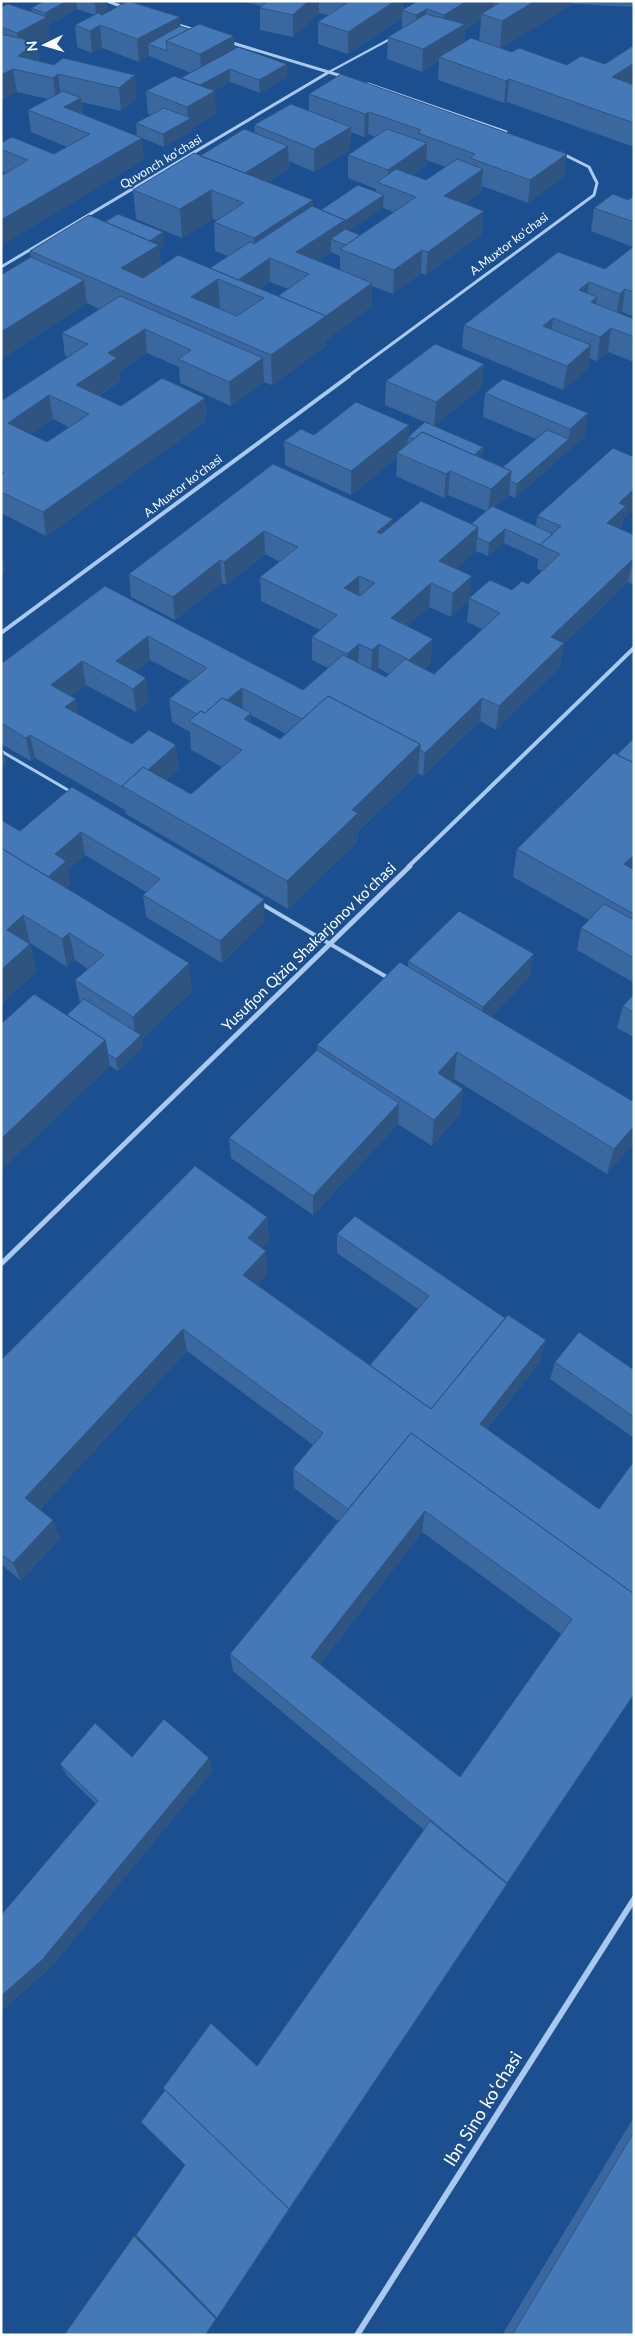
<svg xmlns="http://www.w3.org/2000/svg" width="635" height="2336" viewBox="0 0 635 2336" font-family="Lato,sans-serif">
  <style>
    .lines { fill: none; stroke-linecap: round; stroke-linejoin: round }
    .lane-far2 { stroke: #a9c9ee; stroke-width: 2.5 }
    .lane-far1 { stroke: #a9c9ee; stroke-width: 3 }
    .lane { stroke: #a9c9ee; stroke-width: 4 }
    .street-far3 { stroke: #a9c9ee; stroke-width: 3 }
    .street-far2 { stroke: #a9c9ee; stroke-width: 4 }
    .street-far1 { stroke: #a9c9ee; stroke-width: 5 }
    .street { stroke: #a9c9ee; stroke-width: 6 }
    .wall { fill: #3a679d; fill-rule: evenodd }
    .shaded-wall { fill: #305480 }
    .building { fill: #4478b7; stroke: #305480; fill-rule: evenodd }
    .labels { text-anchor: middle; stroke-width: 4; stroke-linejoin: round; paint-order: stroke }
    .far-street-label { font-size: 12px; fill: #fff; stroke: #1b4f8f }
    .street-label { font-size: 15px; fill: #fff; stroke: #1b4f8f }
    .near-street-label { font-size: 18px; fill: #fff; stroke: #1b4f8f }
  </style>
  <rect width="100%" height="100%" fill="#1b4f8f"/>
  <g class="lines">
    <path class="lane-far2" d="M329,72l63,-34"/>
    <path class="lane-far1" d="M1,751l72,42"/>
    <path class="lane" d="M260,903l130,76"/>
    <path class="street-far3" d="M107,1l19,7
      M175,24l20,6
      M229,42l116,35
      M368,84l138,48
      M1,267l328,-195
      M347,377l247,-182 3,-12 -8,-16 -28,-14"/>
    <path class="street-far2" d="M1,633l348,-257
      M408,867l226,-219"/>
    <path class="street-far1" d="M1,1264l409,-398"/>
    <path class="street" d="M357,2335l277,-436"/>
  </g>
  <path class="wall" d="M44,1h64v9l-8,4 80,12 9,3 45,7v13l53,15v13l-27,16 -30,-11 -16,9 2,23 -24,14v3l-28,16 -22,-9 2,22 -138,13 -5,-2v-28l53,11 13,-7 -36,-15 -3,-22 20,-11 -31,-7 -16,8v-93l31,5 -1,-4zM77,9l17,6 -19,10 2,22 15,6 10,-5 37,14 10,-6 42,17 -10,5 -35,13 2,23 3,1 -15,8 1,13 -54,-22 -2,-12 40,9 16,-13 -74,-40 -9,7 -15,-4 -2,-14 12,-7 -1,-15z
    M239,1h164v9l15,-9h216v6l-61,-3 -72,44 11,4 55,13 38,-1 29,-19v38l-2,1 2,1v62l-127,-45 -3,1 -66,-23 1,-19 -17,11 -35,-13 1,-22 14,-8v-11l-54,36 -30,-10v-22l10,-7 -9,-2 -26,24 -33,-7v-22l2,-2zM481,20l-2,21 -15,1 1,-13z
    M341,74l223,103 -36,26 -46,-17 -1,6 -17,12 18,30 -56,41 -5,-2 -28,21 -21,-8v20l-46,34v6l-54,39 -8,-3 -33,24 -51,-23 -1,-16 -32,-14 -28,19 1,9 -21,15 22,10 84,-8 1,23 -160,115 -45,-23v-112l67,-44 -3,-1 -3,-23 37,-24 -12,-6 -86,56v-84l30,-18 -1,-6 134,-5 -5,3 2,17 49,2 18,-12 -13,-5 -1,-29 2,-2 -3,-1 -31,19 -46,-19 -3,-29 67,-34 55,-23 -1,-8 55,-14v-17zM351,132l13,5 4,-3 7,3 -27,18v23l28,11v3l-55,18 -8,-3 -45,-25 21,-13v-8l25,11 36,-22zM426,160l20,7 -20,13 -13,-5 13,-9zM383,208l11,4 -34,23 -11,-4zM331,252l9,4v14l-22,-9zM270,282l18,7 -10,7 -18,-7zM53,419l16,8 -22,15 -16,-8z
    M634,196v121l-12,-5 -2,2 14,5v43l-26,-10 -11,9 -8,-3 -1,11 -25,21 -101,-42 2,-23 141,-56 28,-22 -42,-16 3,-23 34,-8z
    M484,364l-3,24 -47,38 -49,-21 1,-24z
    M485,393l103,20 -4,24 -69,61 -6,-3 -15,12 42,19 1,-10 97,-59v52l-10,9 -3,11 13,6v50l-6,-3 -64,62 -4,23 -64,63 -16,-9 -57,55 -5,-3 -60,59 -1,10 -69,67 -162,-95 -1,-4 -90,-52 -4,3 -30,-17 5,20 -5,4v-104l104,-78 198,104 25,-22 -16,-8v-23l8,-7 -59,-29 -1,-24 20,-15 -15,-8 -39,31 -4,-2 -47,37 -44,-23 -2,-23 144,-110 120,55v5h78l15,-13 -38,-16 -4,3 -48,-22 1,-18 -46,37 -66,-30 -1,-24 30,-6 95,-10 -1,11 75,11 -1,11 21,9 33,-28 -53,-22zM504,543l34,16 -1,10 5,2 -14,13 -16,6 -42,8 -15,-29 21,-18 12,5zM469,600l-2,22 15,7 -48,45 -10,-5 7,-7 -24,-36 22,-19 22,10zM150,660l40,21 -21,18 3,23 18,10 1,18 31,17 -31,27 -25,-14 13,-11 -47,-25 -54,-30 -2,-15 -5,-3 15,-11 50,27 13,-11 -14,-29zM378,668l11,6 -3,3 -11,-6zM251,715l35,19 -6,5 -29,-16z
    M634,738v245l-57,-33 4,-22 8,-8 -76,-43 4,-28z
    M72,787l193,134 -43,42 -76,-46 -3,-22 3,-3 -61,-37 -17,15 2,14 -4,4 126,103 -50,48 1,8 -25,24 -8,-5 -43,-51 13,-12 -5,-23 13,-11 -13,-9 -8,7 -37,-24 -1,1h1l6,28 -33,30 -2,-1v-181l19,11z
    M408,961l122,15 -39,41 143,85v40l-27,32 -153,-95 -2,2 11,8 -3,25 -28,32 -34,-22 -85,91 -82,-57 -2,-20 88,-88v-5l91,-78z
    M634,994v43l-17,-9 6,-22z
    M267,1217l2,24 -7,7 5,26 -10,11 113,80 48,-56 -81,-56v-19l203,128 -53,67 147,265 -428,641h-142l193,-269 167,-236 -191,-159 -3,-17 108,-133 -44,-33 -1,-19 20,-24 -126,-94 -147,158 20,29 -39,43 -20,-17v-204zM422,1532l139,102 -101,143 -140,-113z
    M555,1362l79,8v68l-84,-59z
    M132,1757l77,1 3,13 -161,196 -50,44v-96l95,-111 -28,-27 -8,-13z
    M634,2117v218h-132z"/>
  <path class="shaded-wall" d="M67,1h9l1,8 -29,16 1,15 -12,7 2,18 -21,-9 2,-2 -3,-21 29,-15 -1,-5z
    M99,1h9v9l-12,6 -1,-13z
    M308,1h11v12l-26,24v-22z
    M395,1h8l-1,17 -54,36v-22z
    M463,1h31l-1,11 -12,2v6l-16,9 -2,18 -24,10v4l-17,11 1,-23 19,-11 2,-23z
    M535,1h38v3l-73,45 2,-28z
    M427,9l-2,28 -10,6 1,-28z
    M180,17l1,22 -33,5 1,12 -10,6 -2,-23z
    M100,25l2,23 -10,5 -2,-22z
    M234,36l1,22 -33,19 -2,-23z
    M634,63v20l-25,17 3,-23z
    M287,64v13l-27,16 -1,-13z
    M13,69l4,23 -16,8v-25z
    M230,69v13l-40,22 -1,-13z
    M58,74l3,23 -5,4 -3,-23z
    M135,75l2,23 -16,13 -2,-23z
    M509,79l-2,23 -3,1 2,-22z
    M215,91l1,23 -24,14v3l-28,16 -1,-13 25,-14 -1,-13z
    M81,98l3,23 -20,-14z
    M369,112l-1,22 -4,3 1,-23z
    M351,127l-1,23 -36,22v-23z
    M142,138l2,22 -143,86v-26z
    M427,143l-1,23 -32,22 -6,-2v-16z
    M288,146l1,23 -49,31 -1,-23z
    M567,154l-3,23 -36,26 2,-23z
    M483,169l-2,23 -39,27 2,-23z
    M211,190l2,29 -31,19 -2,-29z
    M384,195l-1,13 -38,26 -14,5v13l-28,20 -7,-20z
    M313,200v17l-58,50 -1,-29z
    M484,211l-2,23 -56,41 2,-23z
    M163,232l1,14 -5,3 2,25 -31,20 -9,-26 14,-18z
    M422,250l-1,23 -28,21 1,-24z
    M270,258v24l-17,11 -20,-10z
    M218,279l2,29 -22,16 -7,-27z
    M84,280l3,24 -86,55v-27z
    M589,282l-3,24 -7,-16z
    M372,283v23l-46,34v6l-54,39 -1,-30z
    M625,289l-3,23 -6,5 4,-23z
    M597,297l-3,24 -3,-19z
    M553,318l-3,24 -7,-16z
    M611,328l-3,24 -11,9 3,-24z
    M145,329l2,24 -28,19 1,9 -41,28 -3,-24 32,-32z
    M591,345l-3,24 -25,21 4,-24z
    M263,358l1,24 -33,24 -2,-24z
    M484,364l-3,24 -47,38 2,-24z
    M49,395l4,24 -41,28 -4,-24z
    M205,398l1,23 -160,115 -3,-24z
    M588,413l-4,24 -69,61 2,-14 52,-45 1,-10z
    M409,425l-2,24 -10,4v5l-46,37v-24z
    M483,447l-1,14 -16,1z
    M450,471l-2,24 -4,3 2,-24z
    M511,471l-2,24 -21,17 3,-23z
    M634,489v20l-10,9 -3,12 -14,-7 12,-20z
    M393,519l-1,24 -15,-11z
    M478,527l-2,24 -39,34 2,-24z
    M505,529l-1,14 -16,13 1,-13z
    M264,531l1,23 -39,31 -2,-23z
    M1,553l4,18 -4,2z
    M633,559l-5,23 -64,62 -4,23 -64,63 3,-24 52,-69z
    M220,560l2,23 -47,37 -2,-23z
    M359,576v23l-15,-11z
    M472,576l-3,24 -18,17 2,-24z
    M431,583l-2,24 -39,35 1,-24z
    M148,636l2,24 -28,23 -6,-22z
    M433,639l-2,23 -23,21 1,-23z
    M359,644l-1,23 -11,11v-24z
    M379,644l-1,24 -7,6 1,-24z
    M82,661l4,24 -31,24 -4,-24z
    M146,678l3,23 -13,11 -3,-23z
    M242,688l1,23 -37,8z
    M482,698l-2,23 -57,55 2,-23z
    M76,699l4,23 -15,-15z
    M251,713l1,29 -8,-23z
    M30,735l5,23 -4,3 -5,-23z
    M1,743l5,21 -5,4z
    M420,744l-2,29 -60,59 -1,10 -69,67 -1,-28 65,-71z
    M176,745l3,24 -35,30 -18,-11z
    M81,832l4,23 -17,15 2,14 -21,18 -5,-22 11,-26z
    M634,855v21l-10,-12z
    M264,899l1,22 -43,42 -2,-22z
    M23,915l7,28 -16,14 -7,-27z
    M69,933l6,27 -8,7 -5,-28z
    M30,944l6,28 -33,30 -2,-7v-25z
    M534,954l-4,22 -50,52 3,-21z
    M189,963l3,28 -50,48 1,8 -25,24 -2,-12 20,-19 -3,-23z
    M105,1040l5,26 -109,105v-32z
    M457,1052l-3,27 -19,20 3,-26z
    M463,1089l-3,25 -28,32 2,-26z
    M399,1103l-1,21 -85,91v-19z
    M634,1126v16l-27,32 7,-25z
    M267,1217l2,24 -20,20 -1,-23z
    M266,1251l1,23 -22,24 -2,-23z
    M183,1329l4,22 -154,166 -8,-19z
    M546,1340l-6,22 -65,82 5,-20z
    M425,1511l-3,21 -110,142 -1,-17z
    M53,1520l7,18 -39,43 -8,-18z
    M634,1694l-428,641h-1l-71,-99 155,-28z
    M209,1758l3,13 -161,196 -50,44v-15z"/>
  <path class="building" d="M44,1h23l-22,12 -14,-5z
    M89,1h10l-4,2z
    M128,1l52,16 -43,22 -37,-14 -10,6 -15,-6 23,-12 4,2z
    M268,1h40l-15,14 -33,-7z
    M350,1h45l-47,31 -30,-10z
    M418,1h49l-23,14 -17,-6 -11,6 -14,-5z
    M502,1h33l-33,20 -21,-7z
    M8,4l39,13 -30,16 -16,-6v-20z
    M426,14l39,10 -42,25 -35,-12z
    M199,24l35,12 -34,18 -34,-13z
    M180,26l9,3 -23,12 1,10 -19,-7z
    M1,34l35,8 -18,14 36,9 9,-7 72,17 -16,13 -61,-14 -5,4 -40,-9 -12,6z
    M471,38l41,14 7,-4 48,17 14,-9 24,8 29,-19v18l-22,14 22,8v38l-125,-44 -3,2 -67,-24z
    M238,47l49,17 -28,16 -29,-11 -30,16 -19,-7z
    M341,74l226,80 -37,26 -60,-22 5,-4 -57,-21 3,-3 -52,-18 -4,2 -56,-20z
    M174,76l41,15 -28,16 -41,-16z
    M63,91l18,7 -17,9 78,31 -141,82v-44l27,-16 -27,-11v-6l11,-6 42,17 36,-20 -62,-24z
    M291,104l60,23 -37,22 -60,-24z
    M164,108l27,10 -28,16 -27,-11z
    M244,129l44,17 -43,27 -45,-17z
    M387,129l40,14 -39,27 -40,-15z
    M194,153l119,47 -59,38 -40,-16 30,-19 -33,-13 -31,19 -47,-19z
    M457,159l26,10 -39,27 40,15 -56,41 -6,-2 -28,20 -54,-21 76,-52 -39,-15 19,-13 30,11z
    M358,185l26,10 -39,26v-1l-24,-10z
    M613,194l15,6 6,-4v26l-40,-14z
    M312,206l33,14 -49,32 76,31 -46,33 -48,-20 31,-22 -39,-16 -32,22 -28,-12 40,-26 4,2z
    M118,214l45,18 -13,9 -45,-19z
    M89,215l70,30 -38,23 22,10 35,-23 148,61 -55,39 -241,-104zM218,279l46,19 -27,18 -46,-19z
    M345,229l15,6 -14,10 -15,-6z
    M634,246v46l-9,-3 -5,5 -31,-12 -10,8 18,7 -6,5 43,17v18l-23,-9 -11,9 -47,-19 -10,8 48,19 -24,21 -103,-41 94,-73 47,17z
    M31,257l53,23 -83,52v-57z
    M120,296l143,62 -34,24 -51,-23 13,-9 -46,-21 -37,24 9,5 -41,27 45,21 41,-28 43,20 -162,114 -42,-20v-17l3,-2 -3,-2v-70l87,-57 -26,-11zM49,395l40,19 -42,28 -39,-19z
    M435,344l49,20 -48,38 -50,-21z
    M503,379l85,34 -18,16 -85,-36z
    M356,402l53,23 -58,46 -67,-30 17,-12 13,6z
    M425,422l58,25 -9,8 -52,-23 -8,7 -6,-2z
    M547,430l22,9 -52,45 -7,-3 1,-10 -8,-4z
    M422,432l89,39 -20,18 -41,-18 -4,3 -49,-21z
    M613,448l21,9v32l-15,14 7,3 -19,17 27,12v24h-1l-82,78 13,6 -65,63 -17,-8 -57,55 -5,-3v-6l-92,-48 -26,23 -60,-31 -15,12 -5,-2 -17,15 -4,-2 -4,3 -28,-15 38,-31 -59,-32 -32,25 30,17 -13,11 -51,-28 -31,24 25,14 -11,8 67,37 17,-14 27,15 -28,25 -5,-3 -21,19v1l-92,-52 -4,3 -25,-15v-59l104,-78 198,104 40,-35 43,22 19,-18 29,15 66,-61 -31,-15 21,-18 22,10 10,-9 6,3 32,-30 -20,-9 21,-19 -24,-10z
    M273,464l120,55 -16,13 4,2 40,-33 57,26 -39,34 33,15 -19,17 -22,-10 -40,35 42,21 -24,21 -30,-16 -7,6 -13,-6 -12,10 -35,-17 25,-22 -77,-38 38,-30 -34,-16 -40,31 -4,-2 -47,37 -44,-23zM359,576l16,7 -15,13 -16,-8z
    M492,506l61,28 -13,11 3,1 -38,-17 -16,14 -12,-6 1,-10 -7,-3z
    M328,696l92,48 -68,66 6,3 -71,68 -165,-95 21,-19 48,27 51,-44 -53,-29 12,-10 4,2 17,-15 29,15 -7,6 36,20z
    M634,738v25l-17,-8z
    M614,753l20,10v92l-10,9 10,6v44l-117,-65z
    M72,787l192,112 -44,42 -77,-46 17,-16 -79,-47 -26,22 11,7 -18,16 -47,-29v-28l19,11z
    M1,848l188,115 -56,54 -58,-37 29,-25 -35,-22 -7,6 -39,-24 -16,15 23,14 -29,26z
    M604,904l30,16v38l-53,-30z
    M459,911l75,43 -51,53 -75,-46z
    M400,962l234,140v24l-20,23 -157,-97 -19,21 25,16 -29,31 -117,-75z
    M34,994l71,46 -104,99v-115z
    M634,994v19l-11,-7z
    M84,999l57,36 -25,24 -8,-5 -3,-14 -38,-25z
    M317,1050l82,53 -86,93 -84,-58z
    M195,1166l72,51 -19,21 18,13 -23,24 188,134 77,-94 38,25 -66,84 119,85 35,-48v133l-223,-161 -63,76 -55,-40 30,-36 -140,-104 -158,169 28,22 -40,43 -12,-9v-194z
    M355,1216l150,102 -74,91 -61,-44 59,-69 -92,-62z
    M579,1332l55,38v47l-79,-55z
    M411,1433l223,161v100l-127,189 -277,-229zM425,1511l147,108 -112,158 -149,-120z
    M164,1719l45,39 -167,202 -41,36v-81l97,-114 -38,-37 35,-41 37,34z
    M430,1821l77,63 -218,325 -126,-121 48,-65 46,43z
    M165,2090l124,119 -72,109 -81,-83 49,-70 -44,-43z
    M634,2132v203h-122z
    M134,2236l82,83 -11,16h-141z"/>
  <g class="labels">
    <g class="far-street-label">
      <text transform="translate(161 162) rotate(-31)" y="4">Quvonch koʻchasi</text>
      <text transform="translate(509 244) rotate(-37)" y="4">A.Muxtor koʻchasi</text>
      <text transform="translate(183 486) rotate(-37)" y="4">A.Muxtor koʻchasi</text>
    </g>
    <g class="street-label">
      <text transform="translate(309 947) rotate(-44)" y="5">Yusufjon Qiziq Shakarjonov koʻchasi</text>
    </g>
    <g class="near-street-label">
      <text transform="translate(483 2109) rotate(-58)" y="6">Ibn Sino koʻchasi</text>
    </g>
  </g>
  <rect width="635" height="2336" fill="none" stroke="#ffffff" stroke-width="5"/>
  <g transform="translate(45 45) rotate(265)" stroke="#1b4f8f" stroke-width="4" paint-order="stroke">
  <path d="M0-4L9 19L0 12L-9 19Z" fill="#ffffff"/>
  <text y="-8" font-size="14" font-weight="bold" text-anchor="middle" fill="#ffffff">N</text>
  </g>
</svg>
